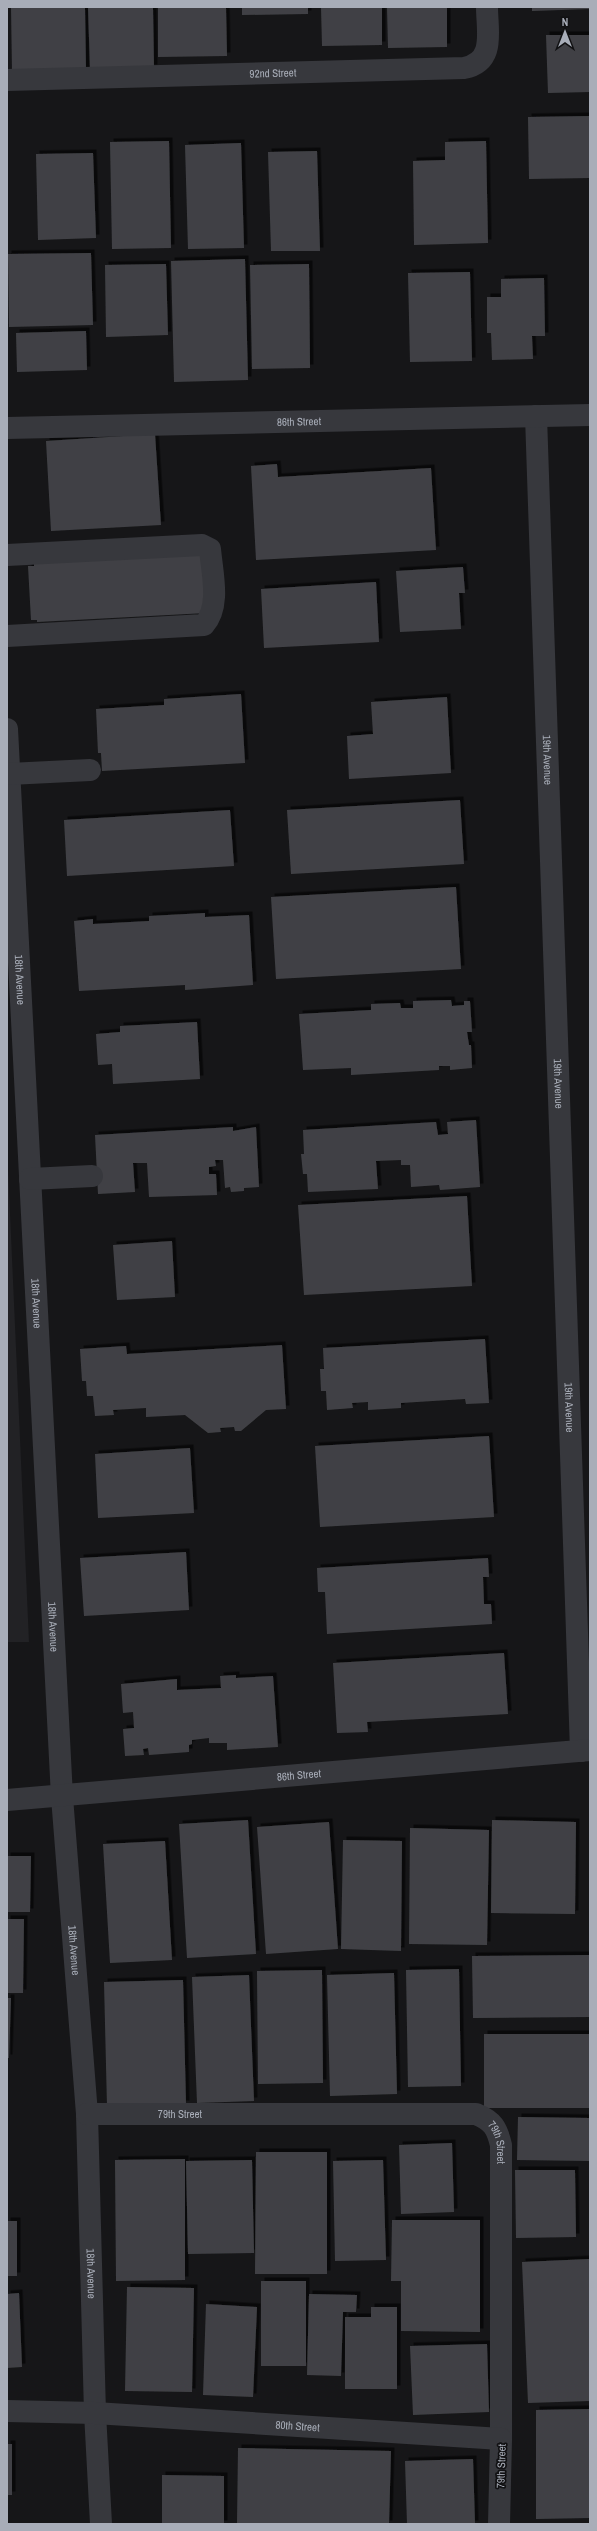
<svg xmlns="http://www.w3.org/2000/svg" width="597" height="2531" viewBox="0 0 597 2531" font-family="'Archivo Narrow',sans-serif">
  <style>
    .built { fill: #222225 }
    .building { fill: #404145; filter: url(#shadow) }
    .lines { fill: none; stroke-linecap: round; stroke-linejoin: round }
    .minor { stroke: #37383d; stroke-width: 22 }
    .labels { text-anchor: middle; stroke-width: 3.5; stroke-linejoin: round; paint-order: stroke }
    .street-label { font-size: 11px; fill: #a8adb8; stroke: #111113 }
  </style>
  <defs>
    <filter id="shadow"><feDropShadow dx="3.5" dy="-3.5" stdDeviation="0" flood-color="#0009"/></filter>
  </defs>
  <rect width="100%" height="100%" fill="#161618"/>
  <path class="built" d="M7,1145l22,497h-22z"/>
  <path class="building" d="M11,7h74l1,64 -74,1z
    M88,7h65l1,61 -64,1z
    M158,7h68l1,49 -69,1z
    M242,7h66v7l-66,1z
    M321,7h61v38l-60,1z
    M387,7h60v40l-59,1z
    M532,7h58v2l-58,2z
    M546,35h44v57l-42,1z
    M590,116v62l-61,1 -1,-62z
    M169,141l2,107 -59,1 -2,-107z
    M486,141l2,102 -74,2 -1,-84 32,-1v-18z
    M241,143l3,105 -56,1 -3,-104z
    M317,151l3,100h-49l-3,-99z
    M93,153l3,85 -58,2 -2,-86z
    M91,253l2,72 -84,2 -1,-73z
    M245,259l3,121 -74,2 -3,-121z
    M166,264l2,71 -62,2 -1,-72z
    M309,264l1,104 -58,1 -2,-104z
    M470,272l2,89 -62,1 -2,-89z
    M544,278l1,58h-13l1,23 -41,1 -1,-27h-4v-36h14v-18z
    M86,331l1,39 -70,2 -1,-39z
    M155,434l6,91 -110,6 -5,-90z
    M277,464l1,13 153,-9 5,82 -180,10 -5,-94z
    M202,552l4,61 -169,9v-2h-6l-3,-54h6v-4z
    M463,567l2,26h-6l2,36 -61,3 -4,-61z
    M376,582l3,60 -115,6 -3,-59z
    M241,694l4,69 -143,8 -1,-18h-3l-2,-44 68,-4v-6z
    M447,697l4,76 -102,6 -2,-43 26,-2 -2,-32z
    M460,800l4,64 -173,10 -4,-64z
    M230,810l4,56 -167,10 -3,-56z
    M456,887l5,82 -185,10 -5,-82z
    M205,913v4l44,-2 4,70 -68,5v-5l-106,6 -5,-70 19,-2v5l56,-3v-5z
    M451,1000l1,6 12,-1v-4h6l2,31h-5l2,13h2l1,23 -22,2v-4h-11v4l-88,5v-7l-48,2 -4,-56 72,-4v-6l29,-1 1,5h12v-7z
    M197,1022l3,57 -87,5 -1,-20 -14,1 -2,-31 24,-2v-6z
    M476,1120l4,67 -40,3 -1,-5 -28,2 -1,-22h-9v-5l-25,1 2,28 -70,3 -1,-18h-4l-2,-20h3l-1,-24 133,-8 2,13 10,-1 -1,-12z
    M233,1127v4l23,-4 3,60 -15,1v3l-13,1 -1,-5 -5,1 -2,-28h-8l1,6 -7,1v7h7l1,21 -68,2 -2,-34h-14l2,29 -37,2 -3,-59z
    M467,1196l5,90 -168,9 -6,-90z
    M172,1241l3,56 -58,3 -4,-55z
    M485,1339l4,64 -23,1 -1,-5 -64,4v5l-33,2v-8l-16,1 1,5 -26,2 -1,-19h-5l-1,-22h4l-1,-21z
    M282,1345l4,64 -20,1 -25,21h-6l-1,-4 -14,1 1,4 -13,1 -23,-18 -39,2v-9l-33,2 1,5 -19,1 -2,-20h-6l-1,-15h-4l-2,-32 46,-3 1,8z
    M489,1436l5,81 -174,10 -5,-81z
    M190,1448l4,65 -96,5 -3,-64z
    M186,1552l3,58 -105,6 -4,-58z
    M488,1558l1,19h-6l1,27h7l1,20 -165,10 -2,-42h-7l-1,-24z
    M504,1653l4,61 -141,8 1,10 -31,1 -4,-70z
    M236,1675v3l37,-2 5,71 -51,3v-7h-18v-5l-17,2v4l-3,1v7l-40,3 -1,-7 -5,1 1,6 -19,1 -2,-27 11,-1 -1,-16 -10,1 -2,-29 56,-5v11l44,-2 -1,-12z
    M248,1820l8,134 -69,4 -8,-134z
    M492,1820l84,2 -1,92 -84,-1z
    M329,1822l9,127 -72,5 -9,-127z
    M410,1828l79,2 -2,115 -78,-1z
    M343,1840l59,1 -1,110 -60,-2z
    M165,1841l7,119 -62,3 -7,-119z
    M7,1856h24l-1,56h-23z
    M7,1919h17l-1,74h-16z
    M590,1955v62l-117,1 -1,-62z
    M459,1969l2,117 -53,1 -2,-117z
    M322,1970l1,113 -65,1 -1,-113z
    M394,1973l3,121 -67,2 -3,-121z
    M249,1975l5,126 -57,2 -5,-126z
    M183,1980l3,124 -79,2 -3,-124z
    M7,1998h4l-2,60h-2z
    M484,2034h106v74h-106z
    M518,2117l72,1v43l-73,-1z
    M452,2143l2,69 -53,2 -2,-69z
    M256,2152h71v122h-72z
    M185,2159v121l-69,1 -1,-121z
    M252,2160l2,93 -66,1 -2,-93z
    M383,2160l3,100 -51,1 -2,-100z
    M515,2170h60l1,67 -60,1z
    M392,2220h88v112l-79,-1v-50h-10z
    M7,2221h10v55h-10z
    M590,2259v142l-62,2 -6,-141z
    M261,2281h45v85h-45z
    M127,2287l67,1 -2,104 -67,-1z
    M19,2293l3,74 -15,1v-74z
    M309,2294l48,1 -1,17h-13l-2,64 -34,-1z
    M206,2304l51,3 -4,90 -50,-2z
    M371,2307h26v82h-52v-72h26z
    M487,2344l2,68 -76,3 -3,-69z
    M590,2409v109l-54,1v-109z
    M7,2444h5v51h-5z
    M238,2448l153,3 -2,73h-152z
    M473,2459l2,65h-68l-2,-63z
    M162,2475l62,1v48h-62z"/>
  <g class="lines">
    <g class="minor">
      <path id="s1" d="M7,80l457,-12c32,-6 23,-37 23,-61"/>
      <path id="s2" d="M536,416l45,1335"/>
      <path id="s3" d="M7,428l583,-13"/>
      <path d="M7,555l195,-10 8,4c2,24 11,57 -6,76l-197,11"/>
      <path id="s4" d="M7,729l55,1068 25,317 8,299 6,111"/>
      <path d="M9,774l81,-4"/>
      <path d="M30,1179l62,-3"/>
      <path id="s5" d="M7,1800l583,-50"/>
      <path id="s6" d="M87,2114h389c17,7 21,14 25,31v294l-2,85"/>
      <path id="s7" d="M7,2411l88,2 406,26"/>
    </g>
  </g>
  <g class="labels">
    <g class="street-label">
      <text dy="4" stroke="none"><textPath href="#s1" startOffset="266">92nd Street</textPath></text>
      <text dy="4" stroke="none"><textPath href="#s3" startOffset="292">86th Street</textPath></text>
      <text dy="4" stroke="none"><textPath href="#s2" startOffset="344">19th Avenue</textPath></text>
      <text dy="4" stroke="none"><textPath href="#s4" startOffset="251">18th Avenue</textPath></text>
      <text dy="4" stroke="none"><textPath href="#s2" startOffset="668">19th Avenue</textPath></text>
      <text dy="4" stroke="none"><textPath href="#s4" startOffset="575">18th Avenue</textPath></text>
      <text dy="4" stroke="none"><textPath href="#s2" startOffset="992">19th Avenue</textPath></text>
      <text dy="4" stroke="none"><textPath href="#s4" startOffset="899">18th Avenue</textPath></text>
      <text dy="4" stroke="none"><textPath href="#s5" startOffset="293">86th Street</textPath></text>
      <text dy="4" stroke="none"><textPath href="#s4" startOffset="1223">18th Avenue</textPath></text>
      <text dy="4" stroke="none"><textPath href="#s6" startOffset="93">79th Street</textPath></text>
      <text dy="4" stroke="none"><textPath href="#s6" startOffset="428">79th Street</textPath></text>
      <text dy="4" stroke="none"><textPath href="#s4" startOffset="1547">18th Avenue</textPath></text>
      <text dy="4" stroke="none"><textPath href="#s7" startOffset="291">80th Street</textPath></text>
      <text transform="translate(501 2466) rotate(-88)" y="4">79th Street</text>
    </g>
  </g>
  <rect width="597" height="2531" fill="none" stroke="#a8adb8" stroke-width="16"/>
  <g transform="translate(565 32)" stroke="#111113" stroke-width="3" paint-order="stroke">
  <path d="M0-3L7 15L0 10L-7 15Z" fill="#a8adb8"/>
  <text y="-6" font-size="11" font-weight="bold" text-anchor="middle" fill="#a8adb8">N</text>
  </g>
</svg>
